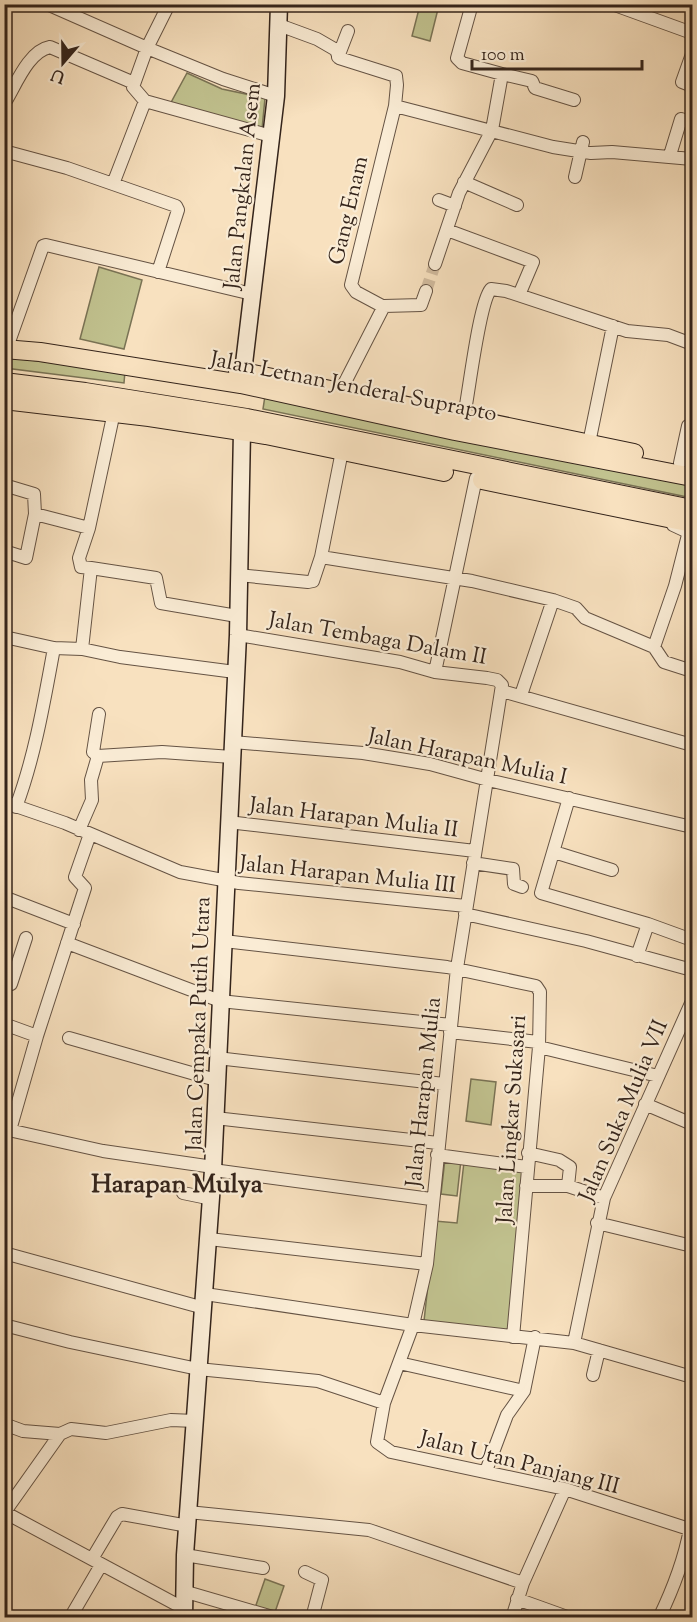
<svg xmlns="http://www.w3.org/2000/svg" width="697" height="1622" viewBox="0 0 697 1622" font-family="'Sorts Mill Goudy',serif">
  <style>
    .green { fill: #c1c28f; stroke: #7a7355; stroke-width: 1.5 }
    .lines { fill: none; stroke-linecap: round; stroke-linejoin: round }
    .street-tunnel { stroke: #d1bb9e; stroke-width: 12; stroke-dasharray: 12 6; stroke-linecap: butt }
    .street-casing { stroke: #655344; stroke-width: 14 }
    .secondary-casing { stroke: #34241b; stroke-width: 19 }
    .primary-casing { stroke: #34241b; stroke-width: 20 }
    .street { stroke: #faecd5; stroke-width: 12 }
    .secondary { stroke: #faecd5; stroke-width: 16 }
    .primary { stroke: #f8e1bf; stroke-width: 18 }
    .labels { text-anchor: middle; stroke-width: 4.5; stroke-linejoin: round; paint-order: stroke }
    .street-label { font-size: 22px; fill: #34241b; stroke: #faecd5 }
    .quarter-label { font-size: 26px; font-weight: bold; fill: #34241b; stroke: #faecd5 }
  </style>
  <rect width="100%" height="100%" fill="#f8e1bf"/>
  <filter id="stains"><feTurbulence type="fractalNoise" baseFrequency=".00333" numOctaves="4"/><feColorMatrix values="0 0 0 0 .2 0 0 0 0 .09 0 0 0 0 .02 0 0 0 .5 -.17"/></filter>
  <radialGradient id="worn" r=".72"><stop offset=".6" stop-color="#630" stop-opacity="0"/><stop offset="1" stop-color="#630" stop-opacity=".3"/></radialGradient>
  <path class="green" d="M420,5h19l-9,36 -18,-5z
    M187,73l35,16 43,9 -3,31 -94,-21z
    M99,267l43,13 -18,69 -44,-10z
    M4,357l121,14 -1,12 -119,-15z
    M265,396l427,87v15l-429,-89z
    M471,1079l25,3 -5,43 -25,-4z
    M445,1159l16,1 -4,36 -16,-2z
    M464,1162l60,8 -16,162 -84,-11 11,-100 22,2z
    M265,1579l19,7 -10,29 -19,-7z"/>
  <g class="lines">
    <path class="street-tunnel" d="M426,291l9,-27"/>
    <defs>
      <path id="street" d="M47,4l100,44 -14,39 12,14 126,35
        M169,4l-22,44 76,31 53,17
        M612,4l80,29
        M279,25l38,14 19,11 3,8 57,18 1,9 -2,21 158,41 38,6 21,-1 80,7
        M692,54l-10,28 10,4
        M338,57l10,-26
        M502,74l30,7 3,7 39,12
        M4,104c11,-17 24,-53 46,-57l84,36
        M4,151l63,17 109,38 2,4 -20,62
        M670,155l11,-36 11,4
        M575,177l8,-35
        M464,182l53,23
        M113,184l32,-83
        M439,200l16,6
        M447,230l86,32 -14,33
        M435,264l24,-71 33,-63 10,-56 -40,-11 -5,-5 15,-54
        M384,307l-28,-15 -5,-7 44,-179
        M10,339l33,-93 3,-1 206,49
        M340,392l44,-86 37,-1 5,-14
        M464,416c5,-23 15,-114 27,-127l15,2 121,40 41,4 24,9
        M589,443l24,-117
        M342,451l-21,106 151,24 81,19 23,8 9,10 69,29 10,15 28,9
        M680,463l8,-37h4
        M4,485l30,9 1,20 54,14
        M4,551l22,7 9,-44
        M91,568l65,10 5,25 76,13
        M238,575l70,7 5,-1 8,-24
        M238,635l162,27 35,10 52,6 10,2 5,5 -45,283 -30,296 -14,61 -29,78 -7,39 14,10 174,37 127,41
        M4,645l5,-7 45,10 28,1 38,8 115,15
        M654,647l21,-61 13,-51v-3l-15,-7
        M82,649l9,-81 -10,-1 -2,-9 10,-30 25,-116
        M435,672l41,-194
        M502,691l190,54
        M521,695l32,-95
        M233,742l130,11 67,11 58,16 204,47
        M98,756l-5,-4 6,-38
        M569,798l-28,95 107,31 44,16
        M4,802l61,21 115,49 59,11 227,23
        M16,807c19,-51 28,-105 38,-159
        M228,822l247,29
        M79,830l13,-30 -1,-20 7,-24 64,-4 70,5
        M554,852l58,18
        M473,863l40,6 1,15 8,3
        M4,897l70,27
        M465,914l121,27 106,29
        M224,941l223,26 89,19 4,6 -1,55 -26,290
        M67,943l153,58 231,24
        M637,956l11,-32
        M4,982l7,2 15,-46
        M4,1024l33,12
        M450,1032l88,10
        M69,1038l147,42
        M539,1047l119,29
        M217,1058l227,26
        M645,1104l47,20
        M215,1118l223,25
        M4,1129l99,22 110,16
        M10,1130l27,-94 48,-148 -10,-11 15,-43
        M528,1153l31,7 11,7 -2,19
        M437,1155l90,12
        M213,1170l218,29
        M526,1186h42l36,12
        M183,1193l29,6
        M597,1223l95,23
        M209,1239l218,25
        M4,1253l200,55
        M205,1294l208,31 161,18 118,34
        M4,1325l66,17 128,27 120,12 66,22
        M574,1343l30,-145 88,-197
        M399,1363l125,28
        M593,1375l6,-25
        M4,1424l19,7 37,3
        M486,1471l21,-56 17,-24 11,-54
        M4,1512l179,96
        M188,1512l181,18 154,53
        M4,1513l56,-79 11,-5 35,4 65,-13 24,1
        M185,1555l78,13
        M92,1559l25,-42 5,-3 66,12
        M305,1572l17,8 -10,38
        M183,1591l93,27
        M517,1599l53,19
        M70,1618l31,-53
        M512,1618l11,-35 42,-94
        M659,1618c14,-29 25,-57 31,-89"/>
      <path id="secondary" d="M243,372l33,-276 3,-92
        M184,1618l1,-63 28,-385 25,-535 4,-204"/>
      <path id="primary" d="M4,349l36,3 201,32 214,47 237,46
        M238,371l396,82
        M4,382l81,10 162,26 445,91
        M4,400l145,17 117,18 178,37
        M482,480l210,43"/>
    </defs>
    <use href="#street" class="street-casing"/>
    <use href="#secondary" class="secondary-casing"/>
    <use href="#primary" class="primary-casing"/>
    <use href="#street" class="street"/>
    <use href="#secondary" class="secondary"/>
    <use href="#primary" class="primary"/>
  </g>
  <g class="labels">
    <g class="street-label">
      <text transform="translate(241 186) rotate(-84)" y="8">Jalan Pangkalan Asem</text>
      <text transform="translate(347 210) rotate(-77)" y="8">Gang Enam</text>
      <text transform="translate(354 385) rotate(11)" y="8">Jalan Letnan Jenderal Suprapto</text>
      <text transform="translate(378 637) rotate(10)" y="8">Jalan Tembaga Dalam II</text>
      <text transform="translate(468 755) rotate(12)" y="8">Jalan Harapan Mulia I</text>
      <text transform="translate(354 816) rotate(7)" y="8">Jalan Harapan Mulia II</text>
      <text transform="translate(348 873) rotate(6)" y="8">Jalan Harapan Mulia III</text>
      <text transform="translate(197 1024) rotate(-88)" y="8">Jalan Cempaka Putih Utara</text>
      <text transform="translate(422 1092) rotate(-84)" y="8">Jalan Harapan Mulia</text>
      <text transform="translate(622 1110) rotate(-67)" y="8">Jalan Suka Mulia VII</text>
      <text transform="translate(510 1119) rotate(-86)" y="8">Jalan Lingkar Sukasari</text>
      <text transform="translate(520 1461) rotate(14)" y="8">Jalan Utan Panjang III</text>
    </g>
    <g class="quarter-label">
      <text x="177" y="1192">Harapan Mulya</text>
    </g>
  </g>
  <rect width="697" height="1622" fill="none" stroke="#f8e1bf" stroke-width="24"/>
  <rect x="6" y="6" width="685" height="1610" fill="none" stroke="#34241b" stroke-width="3"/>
  <rect x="12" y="12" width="673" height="1598" fill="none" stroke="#34241b" stroke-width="1.5"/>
  <g transform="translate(63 63) rotate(200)" stroke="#faecd5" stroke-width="4.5" paint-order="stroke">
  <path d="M0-4.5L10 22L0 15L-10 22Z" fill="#34241b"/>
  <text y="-9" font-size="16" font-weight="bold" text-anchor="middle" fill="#34241b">U</text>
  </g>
  <path d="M472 60v9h170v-9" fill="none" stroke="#34241b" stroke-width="3"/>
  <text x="481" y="60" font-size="18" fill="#34241b" stroke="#faecd5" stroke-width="4.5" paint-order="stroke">100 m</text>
  <rect width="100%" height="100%" filter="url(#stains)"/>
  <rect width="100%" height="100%" fill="url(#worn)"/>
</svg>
